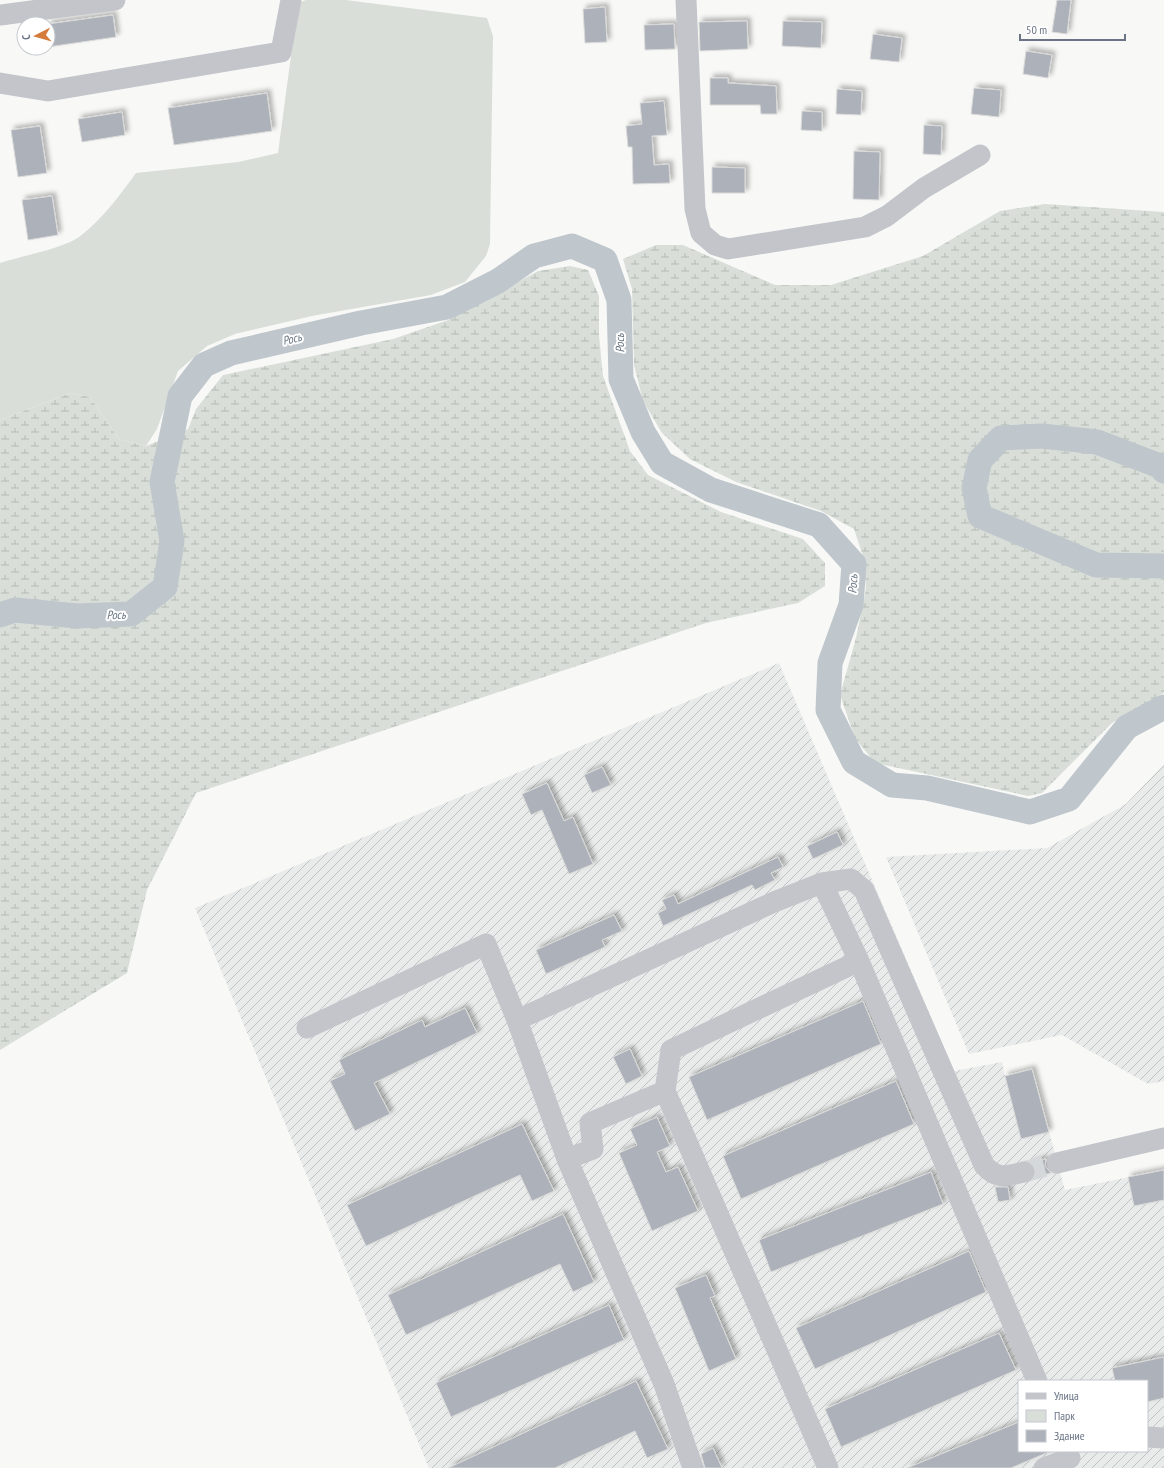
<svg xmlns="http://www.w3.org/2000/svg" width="1164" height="1468" viewBox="0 0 1164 1468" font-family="'PT Sans Narrow',sans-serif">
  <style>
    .industrial { fill: url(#industrial-furrows); fill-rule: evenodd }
    .green { fill: #d9dfd8 }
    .wetland { fill: url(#wetland-marsh) }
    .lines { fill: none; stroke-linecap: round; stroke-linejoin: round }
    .river { stroke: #bfc6cc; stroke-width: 25 }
    .building { fill: #adb2ba; stroke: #dadad9; filter: url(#shadow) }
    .minor-tunnel { stroke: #d4d8da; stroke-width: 21; stroke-dasharray: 21 10; stroke-linecap: butt }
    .minor { stroke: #c3c5ca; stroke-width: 21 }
    .labels { text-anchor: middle; stroke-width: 4; stroke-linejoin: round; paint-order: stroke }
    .water-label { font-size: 12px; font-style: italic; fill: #677480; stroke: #fff }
  </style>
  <defs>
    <pattern id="industrial-furrows" width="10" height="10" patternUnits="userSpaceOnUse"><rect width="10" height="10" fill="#e9eaea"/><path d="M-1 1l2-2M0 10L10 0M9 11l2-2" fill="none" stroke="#c1c2c3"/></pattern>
    <pattern id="wetland-marsh" width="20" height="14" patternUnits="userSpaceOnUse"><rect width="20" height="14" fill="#d9dfd8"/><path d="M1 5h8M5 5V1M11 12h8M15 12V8" fill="none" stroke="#b4b9b5"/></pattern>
    <filter id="shadow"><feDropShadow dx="3.5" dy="-3.5" stdDeviation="2" flood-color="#0004"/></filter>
  </defs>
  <rect width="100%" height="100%" fill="#f8f9f7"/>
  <path class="industrial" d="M779,663l175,408 48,-9 3,14 27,-7 33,121 99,-20v298h-735l-234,-560zM1019,1381h128v70h-128z
    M1164,764v317l-16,3 -86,-49 -93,19 -83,-197 161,-9 79,-44z"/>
  <path class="green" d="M306,0h40l141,18 6,18 -3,208 -4,12 -21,26 -34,13 -119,21 -77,18 -28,12 -29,25 -21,58 -11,17 -27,-7 -29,-42 -20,-4 -70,27v-157c21,-7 61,-14 79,-26 23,-17 40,-41 57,-64l102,-11 40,-9 20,-150z"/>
  <path class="wetland" d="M1045,204l119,8v481l-52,30 -70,70 -14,3 -153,-33 -20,-25 -15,-43 16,-57 10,-49 -2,-30 -10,-30 -33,-18 -85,-29 -46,-23 -28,-26 -19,-32 -9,-36 -2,-76 -9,-30 33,-14h27l92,40h56l92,-29 77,-45z
    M570,266l18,4 11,26v39l4,41 27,75 18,24 73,37 82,27 22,24v23l-27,17 -92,20 -510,170 -49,97 -20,83 -127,77v-630l70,-27 20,4 29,42 27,7 42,-17 8,-20 27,-34 170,-36 58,-20 87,-48z"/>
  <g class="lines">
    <path class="river" d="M1164,471l-4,-5 -63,-24 -55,-6 -41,2 -21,22 -6,28 6,28 116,49 68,1
      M0,615l15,-5 62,6 54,-2 34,-27 7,-46 -10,-59 18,-86 24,-31 27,-12 130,-30 86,-16 51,-26 36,-25 38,-10 33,14 14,40 2,79 22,53 19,31 49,27 108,35 35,39 -3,41 -21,58 -2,47 26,52 38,23 35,3 103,24 39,-13 58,-72 37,-20"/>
  </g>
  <path class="building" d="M1057,0h14l-4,34 -15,-2z
    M605,7l2,35 -22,1 -2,-34z
    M113,15l3,22 -68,10v-23z
    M747,21l1,28 -48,2 -1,-29z
    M783,21l39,1 -1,26 -39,-2z
    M674,24l1,25 -30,1 -1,-25z
    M873,34l29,4 -3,24 -29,-3z
    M1026,51l26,4 -4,23 -25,-4z
    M710,78h18v5l48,3 1,28h-16l-1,-9h-50z
    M974,88l27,2 -2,27 -28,-3z
    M837,89l25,2 -1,24 -25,-1z
    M267,93l5,38 -98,14 -6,-37z
    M664,101l3,34 -15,1 2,29 15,-1 1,19 -37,1 -1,-37h-4l-2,-21 16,-2 -2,-21z
    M802,111l20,1v19l-21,-1z
    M122,112l3,23 -43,7 -4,-23z
    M924,125l18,1 -1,29 -18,-1z
    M40,126l7,47 -29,4 -7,-47z
    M854,151l26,1 -1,48 -26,-1z
    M712,167l33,1v25h-33z
    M52,196l6,39 -30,5 -6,-40z
    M602,767l9,18 -19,8 -8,-18z
    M547,783l17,38 9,-4 20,47 -24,10 -27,-64 -11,5 -9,-21z
    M837,832l6,13 -30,14 -6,-13z
    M778,857l5,10 -12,6 4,7 -20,10 -3,-5 -89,41 -5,-13 8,-4 -4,-9 12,-5 4,9z
    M614,915l8,16 -20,9 3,7 -59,27 -10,-24z
    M863,1001l18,43 -174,76 -18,-43z
    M465,1008l12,25 -103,50 16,31 -35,17 -25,-50 15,-7 -6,-14 83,-40 3,7z
    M630,1049l12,27 -16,8 -13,-27z
    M1032,1069l17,63 -28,7 -16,-63z
    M896,1081l18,43 -173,75 -18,-43z
    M657,1117l13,29 -13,6 9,20 12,-5 20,44 -46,20 -33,-78 18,-8 -7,-16z
    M522,1124l32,67 -22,10 -12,-26 -154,71 -19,-41z
    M1046,1159l-1,7 6,7 -17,4 2,-8 -5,-6z
    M1164,1170v30l-30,6 -6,-29z
    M931,1172l12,32 -172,68 -12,-32z
    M995,1187h13l2,13 -12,2z
    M563,1214l31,68 -21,10 -13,-28 -154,71 -18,-40z
    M969,1251l17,41 -171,77 -19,-41z
    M706,1275l9,21 -5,2 26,61 -27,12 -34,-83z
    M609,1305l15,35 -173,77 -15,-34z
    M999,1333l17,37 -175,77 -16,-38z
    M1164,1357v41l-17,4v-21h-32l-3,-13z
    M636,1381l32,68 -21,9 -12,-27 -80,37h-107z
    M1019,1422v29h32l-40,17h-104z
    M713,1448l9,20h-17l-4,-14z"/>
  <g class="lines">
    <path class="minor-tunnel" d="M1024,1172l33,-9"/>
    <path class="minor" d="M686,0l9,209 6,24 14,12 13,4 137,-22 22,-11 37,-28 56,-33
      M0,15l115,-15
      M0,83l48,8 233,-39 10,-52
      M822,883l37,78 178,420
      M517,1020l257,-118 48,-19 29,-4 13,11 120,275c13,15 22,11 40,7
      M307,1028l179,-84 31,76 50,139 97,225 29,84
      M665,1091l6,-41 188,-89
      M567,1159l26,-10 -3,-26 75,-32 163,377
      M1057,1163l107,-25
      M1147,1437l17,1
      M1044,1468l26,-10"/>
  </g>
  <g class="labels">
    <g class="water-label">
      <text transform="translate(292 339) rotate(-13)" y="4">Рось</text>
      <text transform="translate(620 343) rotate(-91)" y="4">Рось</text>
      <text transform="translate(853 584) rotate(-86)" y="4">Рось</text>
      <text transform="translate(116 615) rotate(-2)" y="4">Рось</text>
    </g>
  </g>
  <rect x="1018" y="1380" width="130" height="72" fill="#ffffff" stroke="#c3c7ce"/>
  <rect x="1026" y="1393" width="20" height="6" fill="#c3c5ca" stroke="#c3c7ce"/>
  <text x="1054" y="1400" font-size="12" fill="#6a7485">Улица</text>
  <rect x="1026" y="1410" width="20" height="12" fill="#d9dfd8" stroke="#c3c7ce"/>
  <text x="1054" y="1420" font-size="12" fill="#6a7485">Парк</text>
  <rect x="1026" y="1430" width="20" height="12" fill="#adb2ba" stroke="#c3c7ce"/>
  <text x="1054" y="1440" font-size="12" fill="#6a7485">Здание</text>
  <g transform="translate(36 36) rotate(264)"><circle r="19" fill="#ffffff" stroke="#c3c7ce"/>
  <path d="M0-3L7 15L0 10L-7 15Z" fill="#d57b3b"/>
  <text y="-6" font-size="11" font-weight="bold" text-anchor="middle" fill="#6a7485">С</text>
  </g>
  <path d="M1020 34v6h105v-6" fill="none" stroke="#6a7485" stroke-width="2"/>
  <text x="1026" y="34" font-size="12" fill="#6a7485" stroke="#ffffff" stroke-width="3" paint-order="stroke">50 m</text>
</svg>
